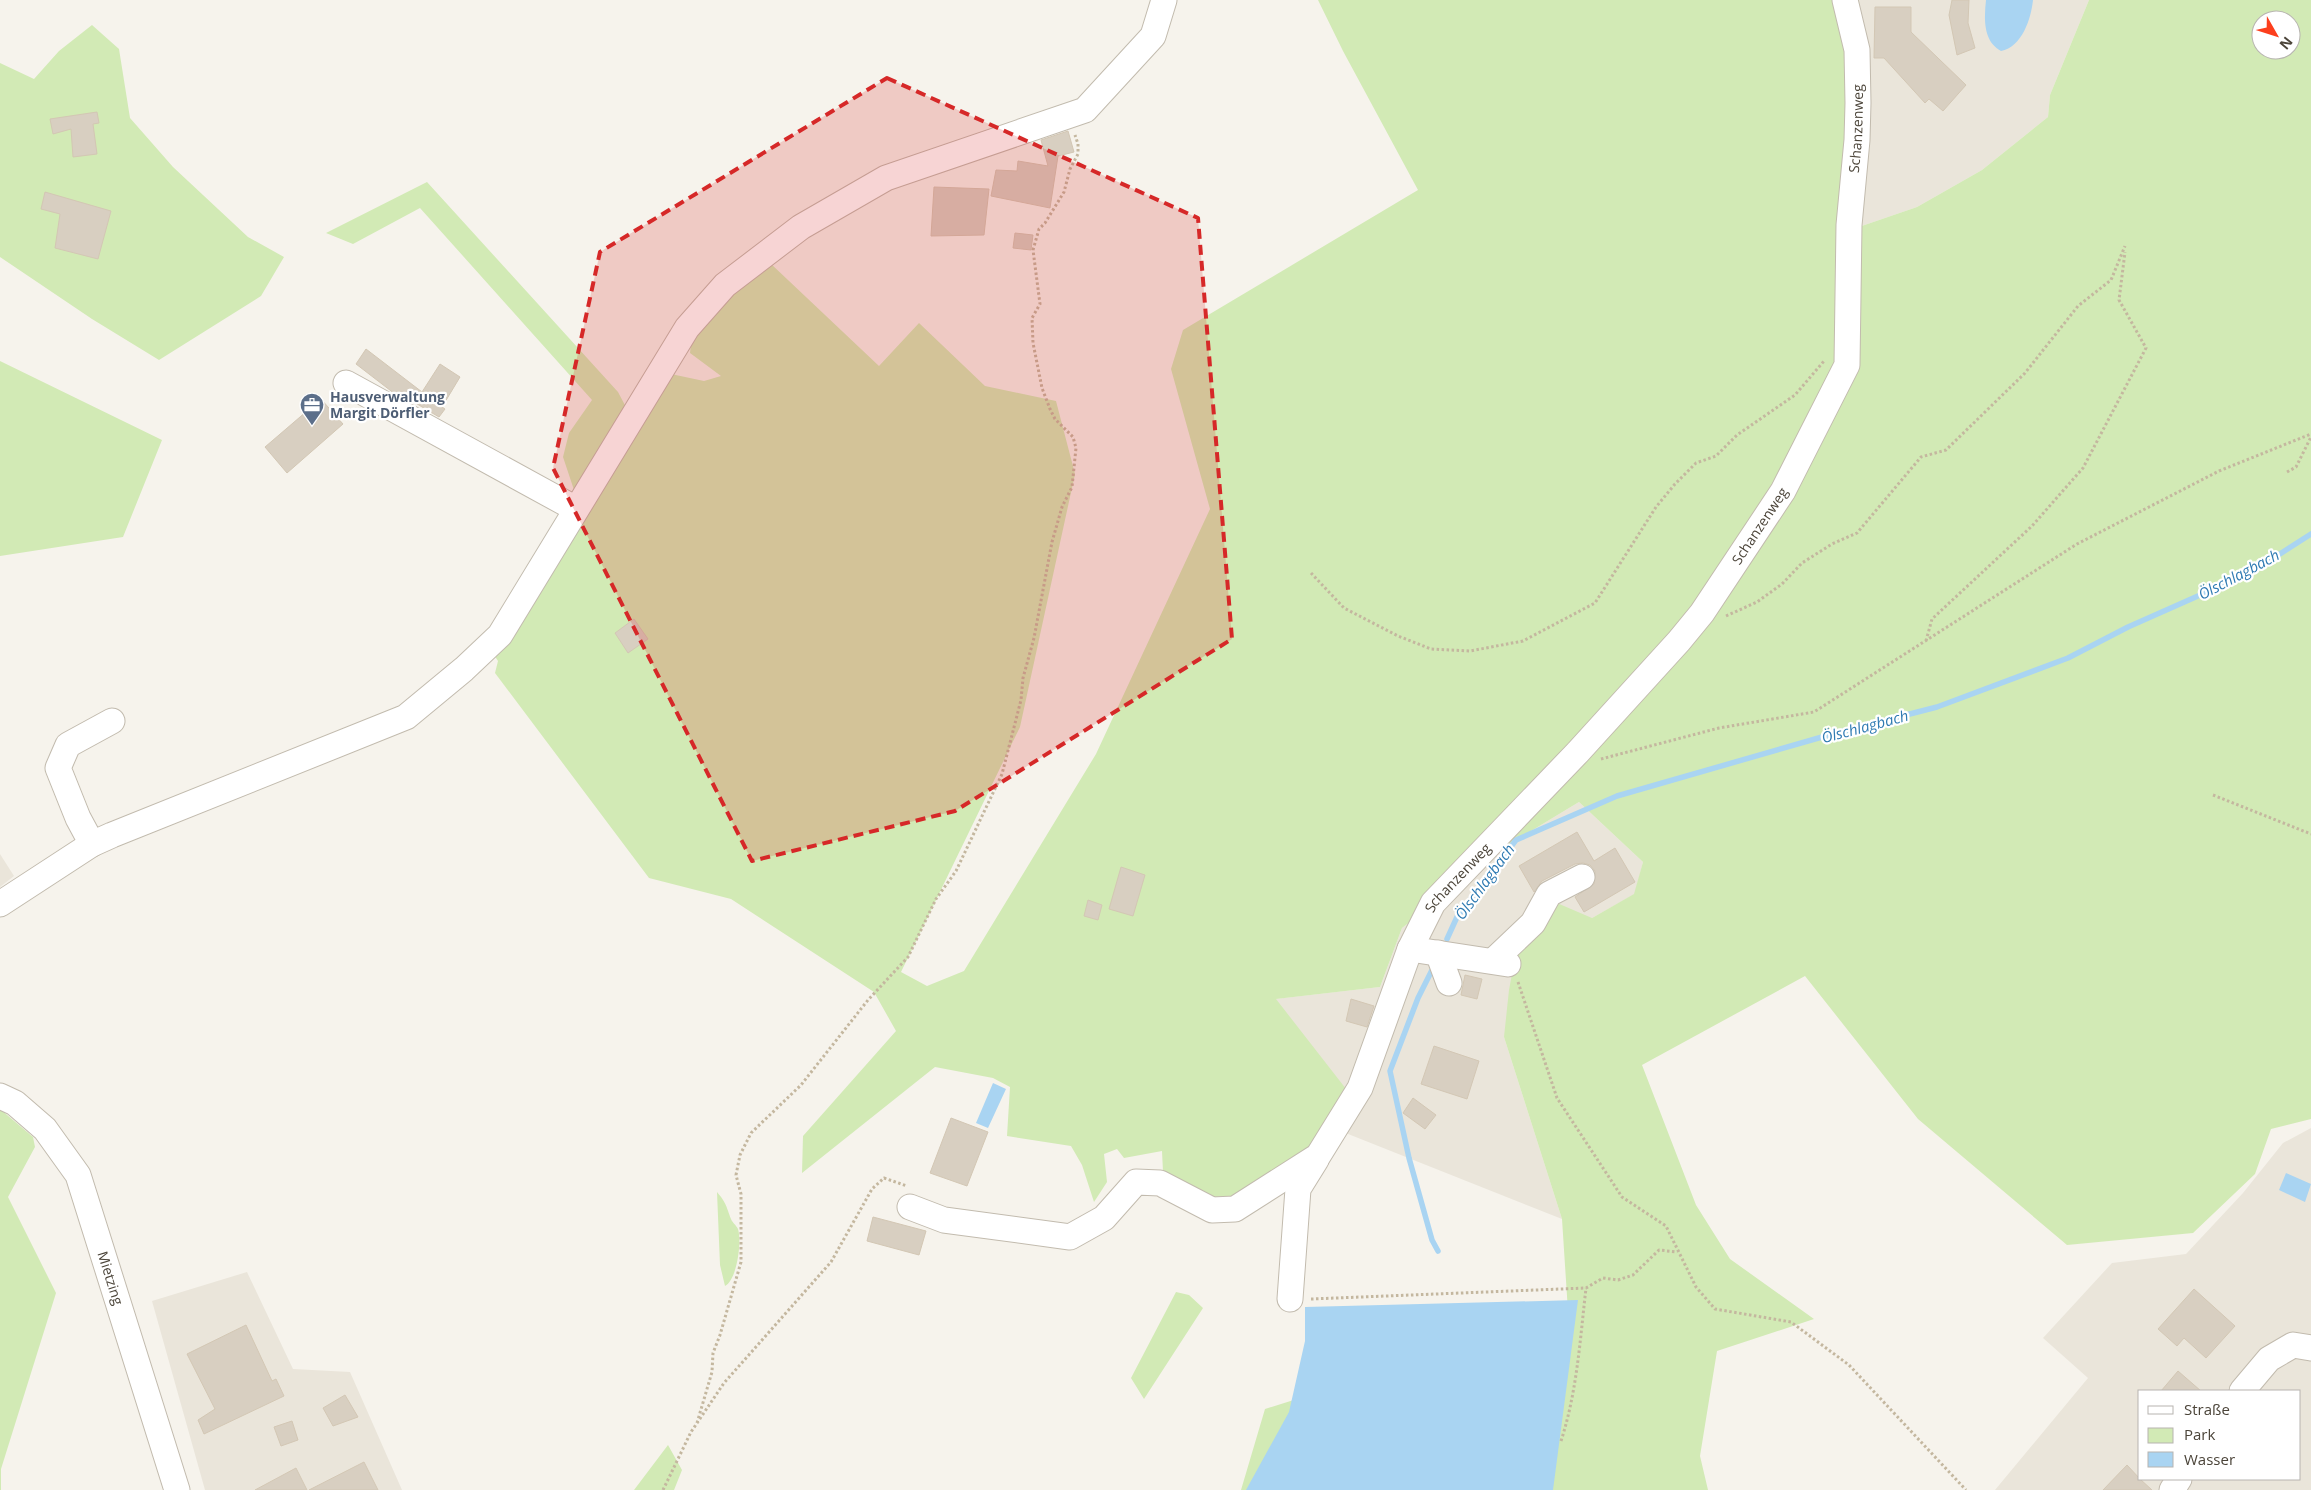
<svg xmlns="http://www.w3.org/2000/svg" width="2311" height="1490" viewBox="0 0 2311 1490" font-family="'Open Sans',sans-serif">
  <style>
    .residential { fill: #eae5da; fill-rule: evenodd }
    .green { fill: #d2eab5; fill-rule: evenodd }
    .water { fill: #a9d4f2 }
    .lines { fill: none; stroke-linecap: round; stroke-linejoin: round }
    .stream { stroke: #a9d4f2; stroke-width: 5.5 }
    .building { fill: #d8cfc1; stroke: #d3c7b4 }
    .minor-casing { stroke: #c2bbae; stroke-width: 27 }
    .path { stroke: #c4b79f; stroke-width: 3; stroke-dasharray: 2.5 2.5; stroke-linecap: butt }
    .minor { stroke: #fff; stroke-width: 25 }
    .marked { fill: #d62828; fill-opacity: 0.2; stroke: #d62828; stroke-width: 4; stroke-dasharray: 10 6; stroke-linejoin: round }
    .labels { text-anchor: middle; stroke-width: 4.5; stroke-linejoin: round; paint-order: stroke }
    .street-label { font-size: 14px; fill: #4b4439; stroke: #fff }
    .service-label { font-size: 14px; font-weight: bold; fill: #4e5e75; stroke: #fff; text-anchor: start }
    .water-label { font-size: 15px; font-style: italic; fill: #2e7ab2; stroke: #fff }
  </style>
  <rect width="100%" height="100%" fill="#f6f3ec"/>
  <path class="residential" d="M1846,0h243l-39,95 -2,22 -66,53 -65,37 -64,22z
    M1579,802l64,60 -8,32 -43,24 -88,119 58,182 -234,-93 -53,-127 105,-12 22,-59 114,-88z
    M0,854l14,22 -14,11z
    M2311,1128v362h-316l93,-112 -45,-40 69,-75 74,-9 57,-61 40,-50zM2140,1391h160v88h-160z
    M247,1272l46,97 57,3 52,118h-197l-53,-189z"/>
  <path class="green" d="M1318,0h523l12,51v178l64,-22 65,-37 66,-53 2,-22 39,-95h222v1119l-40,10 -16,45 -62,59 -126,12 -149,-126 -113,-143 -163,89 54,140 34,54 84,60 -97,32 -17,105 8,34h-162l24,-148 -8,-123 -58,-182 5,-47 7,-38 41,-49 35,15 42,-24 9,-32 -64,-60 -63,38 -114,88 -22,59 -104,12 74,95 -45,66 -71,38h-26l-45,-26 -1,-21 -38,7 -7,-9 -13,5 3,28 -13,20 -12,-37 -11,-19 -64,-10 3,-49 -17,-9 -58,-11 -133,106 1,-37 93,-105 -22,-39 -143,-93 -82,-21 -154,-205 3,-12 -4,-6 177,-281 33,7 17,-5 -31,-23 2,-18 38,-42 40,-30 109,103 40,-43 66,63 71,15 19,73 -55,253 -119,245 26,14 37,-15 132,-217 114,-245 -39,-140 12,-39 235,-140 -75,-139zM2261,20h30v30h-30z
    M92,25l27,24 11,69 43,49 75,70 36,20 -23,39 -102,64 -67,-41 -92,-62v-194l34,16 25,-28z
    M427,182l191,210 9,17 -52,84 -12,-36 6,-24 23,-33 -172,-192 -67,36 -27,-11z
    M0,361l162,79 -39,97 -123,19z
    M0,1109l33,28 2,10 -27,50 48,96 -55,176v21h-1z
    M717,1192c10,12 9,14 14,27 1,3 5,6 7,10 4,13 -1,51 -13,57l-5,-21z
    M1176,1292l13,3 14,13 -59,91 -13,-21z
    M1300,1398l-6,92h-53l24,-81z
    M668,1445l14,25 -8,20h-40z"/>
  <path class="water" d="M1986,0h47c-2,19 -11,47 -32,51 -18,-10 -17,-32 -15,-51z
    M993,1083l13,6 -18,39 -12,-5z
    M2286,1173l25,11 -6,18 -26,-12z
    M1578,1300l-25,190h-307l43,-78 16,-71v-34z"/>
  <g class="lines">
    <path class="stream" d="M1447,939l10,-22 59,-77 101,-44 219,-63 101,-26 131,-49 60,-31 124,-55 59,-38
      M1433,968l-15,30 -28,73 19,87 23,82 6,11"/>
  </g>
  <path class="building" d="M1952,0h17l-1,23 7,25 -18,7 -8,-40z
    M1875,7h36v25l55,53 -23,26 -14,-12 -4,4 -41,-45h-10z
    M97,112l2,11 -6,1 4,30 -24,3 -2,-28 -18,5 -3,-15z
    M1068,131l6,21 -16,4 -8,52 -59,-12 5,-26 21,1 1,-10 30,5 -7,-26z
    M934,187l55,2 -5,46 -53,1z
    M45,192l66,19 -13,48 -43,-11 5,-34 -19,-5z
    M1015,233l18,2 -2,15 -18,-2z
    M366,349l56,43 18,-28 20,13 -18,30 3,2 -6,8 -37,-22 -1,2 -6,-3 -39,-30z
    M321,399l22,25 -56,49 -22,-26z
    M634,619l14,20 -20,14 -13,-20z
    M1577,832l17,29 21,-13 20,34 -51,30 -9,-15 19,-13 1,-13 -5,-6 -7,-2 -8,1 -33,17 -8,11 -15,-26z
    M1121,867l24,8 -12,41 -24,-7z
    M1088,900l14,5 -4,15 -14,-4z
    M1465,975l17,4 -5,20 -16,-4z
    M1351,999l23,7 -7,21 -21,-6z
    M1434,1046l45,15 -12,38 -46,-15z
    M1413,1098l23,17 -11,14 -22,-16z
    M951,1118l37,14 -21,54 -37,-13z
    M873,1217l53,14 -7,24 -52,-14z
    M2194,1289l41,37 -29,32 -22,-20 -7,8 -19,-17z
    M246,1325l26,56 4,-2 8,17 -80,38 -6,-14 17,-11 -28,-55z
    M2178,1371l23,20h-40z
    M345,1395l13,22 -25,9 -10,-18z
    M292,1421l6,19 -17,6 -7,-19z
    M364,1462l14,28h-69z
    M2127,1465l13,14 12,11h-49z
    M296,1468l11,22h-52z"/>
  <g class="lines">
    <defs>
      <g id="minor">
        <path d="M346,383l230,126"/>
        <path d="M92,844l-14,-26 -20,-50 10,-23 44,-24"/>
        <path d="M0,904l92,-60 20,-9 294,-118 58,-48 36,-34 187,-307 38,-43 76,-58 85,-49 199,-68 68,-74 11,-36"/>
        <path d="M1410,949l98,15"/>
        <path d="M1438,953l11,30"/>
        <path d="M1493,961l40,-38 16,-29 33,-17"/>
        <path id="s1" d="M0,1096l15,7 30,26 33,46 99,315"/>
        <path id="s2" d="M910,1207l34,13 126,17 34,-19 32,-36 24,1 52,27 23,-1 83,-53 42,-68 50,-139 23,-46 145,-151 101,-111 23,-28 81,-122 64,-126 2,-140 8,-85 1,-37 -1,-53 -12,-50"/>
        <path d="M1290,1299l8,-110 18,-29"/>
        <path d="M2242,1391l27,-32 24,-14 18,3"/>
        <path d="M2172,1490l7,-11"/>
      </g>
    </defs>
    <use href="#minor" class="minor-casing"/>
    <path class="path" d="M2287,472l9,-5 15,-30
      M1311,573l33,35 54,28 33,13 39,2 53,-10 72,-38 61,-96 19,-23 21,-21 20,-7 21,-21 58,-40 29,-34
      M1726,616l31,-14 25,-18 20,-21 30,-19 25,-11 64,-76 25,-7 79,-77 53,-67 33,-26 14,-34
      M1926,641l6,-22 100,-93 51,-58 63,-120 -27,-48 6,-48
      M1601,759l118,-31 95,-16 263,-168 142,-73 92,-37
      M2213,795l98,39
      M1518,982l39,116 65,99 44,29 30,61 19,22 76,13 58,43 117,125
      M1311,1299l275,-11 17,-10 15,2 15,-5 26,-25 18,2
      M697,1423l15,-51 1,-19 7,-18 21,-73v-68l-5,-19 4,-20 11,-22 50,-48 67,-85 40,-43 28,-58 20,-28 46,-97 19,-74 2,-22 11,-40 18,-96 10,-35 10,-20 4,-39 -3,-11 -18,-18 -5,-10 -8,-21 -9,-45 -1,-25 8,-14 -7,-54 6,-21 6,-6 19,-31 6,-23 8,-15v-10l-3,-9
      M1561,1441c16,-49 19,-101 25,-153
      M663,1490l28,-58 33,-49 107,-121 41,-73 12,-11 23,8"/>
    <use href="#minor" class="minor"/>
  </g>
  <path class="marked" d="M887,78l311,140 34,421 -277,172 -203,50 -199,-393 47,-216z"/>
  <defs>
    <symbol id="office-pin" viewBox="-11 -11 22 30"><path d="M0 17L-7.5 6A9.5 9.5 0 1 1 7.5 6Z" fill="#5c6f8a" stroke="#fff"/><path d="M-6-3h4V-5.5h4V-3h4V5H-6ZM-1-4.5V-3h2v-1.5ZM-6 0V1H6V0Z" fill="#fff"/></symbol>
  </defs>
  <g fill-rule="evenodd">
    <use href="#office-pin" x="298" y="391" width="28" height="38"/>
  </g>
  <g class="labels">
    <g class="street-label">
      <text dy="5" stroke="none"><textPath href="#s2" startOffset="1654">Schanzenweg</textPath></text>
      <text dy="5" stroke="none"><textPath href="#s2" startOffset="1234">Schanzenweg</textPath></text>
      <text dy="5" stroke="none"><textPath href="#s2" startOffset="769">Schanzenweg</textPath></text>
      <text dy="5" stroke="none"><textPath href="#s1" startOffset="221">Mietzing</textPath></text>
    </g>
    <g class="service-label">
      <text x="330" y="402">Hausverwaltung<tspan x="330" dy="16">Margit Dörfler</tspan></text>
    </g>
    <g class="water-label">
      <text transform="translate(2239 575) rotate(-28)" y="5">Ölschlagbach</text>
      <text transform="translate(1865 727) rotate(-15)" y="5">Ölschlagbach</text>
      <text transform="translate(1485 882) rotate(-54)" y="5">Ölschlagbach</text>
    </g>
  </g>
  <rect x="2138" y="1390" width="162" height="90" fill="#ffffff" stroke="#b7b4b0"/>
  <rect x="2148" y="1406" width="25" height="8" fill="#ffffff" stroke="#b7b4b0"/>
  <text x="2184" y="1415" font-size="15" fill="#4b4439">Straße</text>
  <rect x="2148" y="1428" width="25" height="15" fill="#d2eab5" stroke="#b7b4b0"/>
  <text x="2184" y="1440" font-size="15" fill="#4b4439">Park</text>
  <rect x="2148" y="1452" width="25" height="15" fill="#a9d4f2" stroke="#b7b4b0"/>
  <text x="2184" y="1465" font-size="15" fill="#4b4439">Wasser</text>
  <g transform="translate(2276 35) rotate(129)"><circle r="24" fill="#ffffff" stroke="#b7b4b0"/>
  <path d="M0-4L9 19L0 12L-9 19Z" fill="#fc3f1d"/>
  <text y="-8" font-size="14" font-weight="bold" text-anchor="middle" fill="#4b4439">N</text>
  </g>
</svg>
